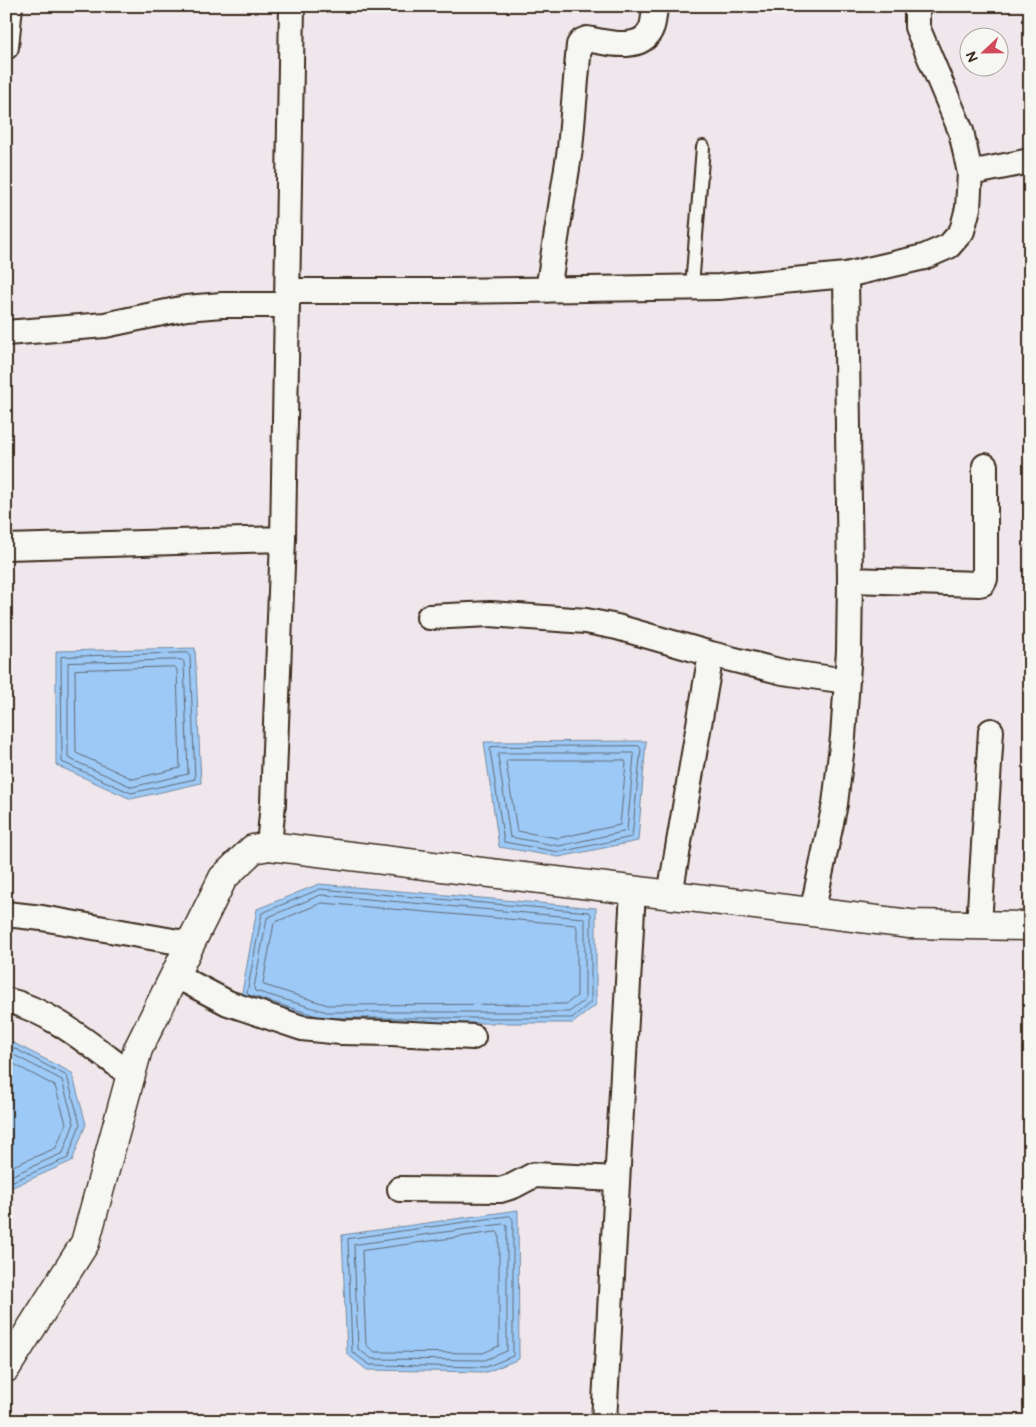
<svg xmlns="http://www.w3.org/2000/svg" width="1036" height="1427" viewBox="0 0 1036 1427" font-family="'Balsamiq Sans',sans-serif">
  <style>
    .water { fill: #9cc9f6; stroke: #7589a0 }
    .lines { fill: none; stroke-linecap: round; stroke-linejoin: round }
    .shore { stroke: #626a74; stroke-width: 1 }
    .lane-casing { stroke: #3b2a1e; stroke-width: 16 }
    .street-casing { stroke: #3b2a1e; stroke-width: 28 }
    .secondary-casing { stroke: #3b2a1e; stroke-width: 31 }
    .lane { stroke: #f6f6f2; stroke-width: 12 }
    .street { stroke: #f6f6f2; stroke-width: 24 }
    .secondary { stroke: #f6f6f2; stroke-width: 28 }
  </style>
  <rect width="100%" height="100%" fill="#efe7eb"/>
  <filter id="ink" filterUnits="userSpaceOnUse"><feTurbulence type="fractalNoise" baseFrequency=".02" numOctaves="2"/><feDisplacementMap in="SourceGraphic" scale="10" xChannelSelector="R" yChannelSelector="G"/><feConvolveMatrix kernelMatrix="1 2 1 2 8 2 1 2 1" color-interpolation-filters="sRGB"/></filter>
  <g filter="url(#ink)">
    <path class="water" d="M195,648l6,135 -70,16 -75,-34v-114z
      M646,741l-8,100 -79,16 -60,-10 -15,-105z
      M319,884l277,24v97l-23,18h-248l-84,-25 16,-89z
      M6,1039l66,34 14,51 -14,37 -66,29z
      M518,1210l1,149 -32,13 -120,-2 -20,-16 -5,-119z"/>
    <g class="lines">
      <path class="shore" d="M188,653l2,3 5,123 -64,14 -69,-31 -1,-105z
        M182,660l2,2 4,112 -56,13 -64,-29v-95z
        M175,667l2,3 3,98 -47,11 -57,-26 -1,-83z
        M639,746l2,3 -9,88 -73,15 -55,-10 -14,-92 1,-3z
        M500,753h133l1,2 -7,76 -68,15 -49,-9 -12,-81z
        M509,760h115l2,3 -6,62 -62,13 -41,-7 -11,-68z
        M321,895l262,23 2,3v79l-16,12h-242l-72,-21 -1,-3 13,-70z
        M322,903l254,22 1,3v68l-11,8 -238,1 -64,-20 -1,-2 11,-60z
        M320,1017l-71,-22 -2,-2 15,-80 58,-24 269,23 2,2v88l-19,16h-236
        M6,1044l61,32 13,48 -12,34 -62,26
        M6,1051l56,29 12,43 -11,30 -57,25
        M6,1060l49,26 11,37 -10,25 -50,21
        M510,1216l3,3v137l-27,11 -116,-2 -18,-13 -4,-113z
        M504,1224l3,2v125l-22,9 -113,-1 -14,-10 -4,-104z
        M497,1232l2,3v111l-16,7 -108,-1 -9,-7 -4,-94z"/>
      <defs>
        <path id="lane" d="M692,287l11,-140"/>
        <path id="street" d="M6,47l4,-41
          M970,173l60,-12
          M548,290l22,-141 9,-104 3,-4 5,-2c18,3 54,14 64,-10 3,-6 3,-15 4,-23
          M288,291h164l267,-4 127,-12 78,-18 25,-11 13,-15 6,-23 2,-35 -9,-42 -44,-104v-21
          M6,333l99,-8 81,-17 36,-3h65
          M6,547l277,-8
          M850,580l129,4 4,-1 2,-4v-113
          M429,617l61,-3 96,7 31,6 94,27 72,18 64,9
          M269,846l4,-43 10,-264 9,-533
          M670,895l41,-241
          M812,913l23,-109 8,-67 6,-86 1,-71 -4,-305
          M6,914l36,4 148,26
          M979,925l12,-194
          M175,975l53,28 74,25 39,4 50,1 82,4
          M6,1000c46,11 88,48 125,75
          M400,1189l100,1 13,-4 21,-11 83,4
          M604,1421l29,-530"/>
        <path id="secondary" d="M6,1368l79,-125 53,-194 85,-171 30,-29 16,-3 641,78 120,2"/>
      </defs>
      <use href="#lane" class="lane-casing"/>
      <use href="#street" class="street-casing"/>
      <use href="#secondary" class="secondary-casing"/>
      <use href="#lane" class="lane"/>
      <use href="#street" class="street"/>
      <use href="#secondary" class="secondary"/>
    </g>
  </g>
  <rect width="1036" height="1427" fill="none" stroke="#f6f6f2" stroke-width="25"/>
  <rect x="12" y="12" width="1011" height="1402" fill="none" stroke="#3b2a1e" stroke-width="2" filter="url(#ink)"/>
  <g transform="translate(984 52) rotate(248)"><circle r="24" fill="#f6f6f2" stroke="#aba49d"/>
  <path d="M0-4L9 19L0 12L-9 19Z" fill="#d1495b"/>
  <text y="-8" font-size="14" font-weight="bold" text-anchor="middle" fill="#3b2a1e">N</text>
  </g>
</svg>
